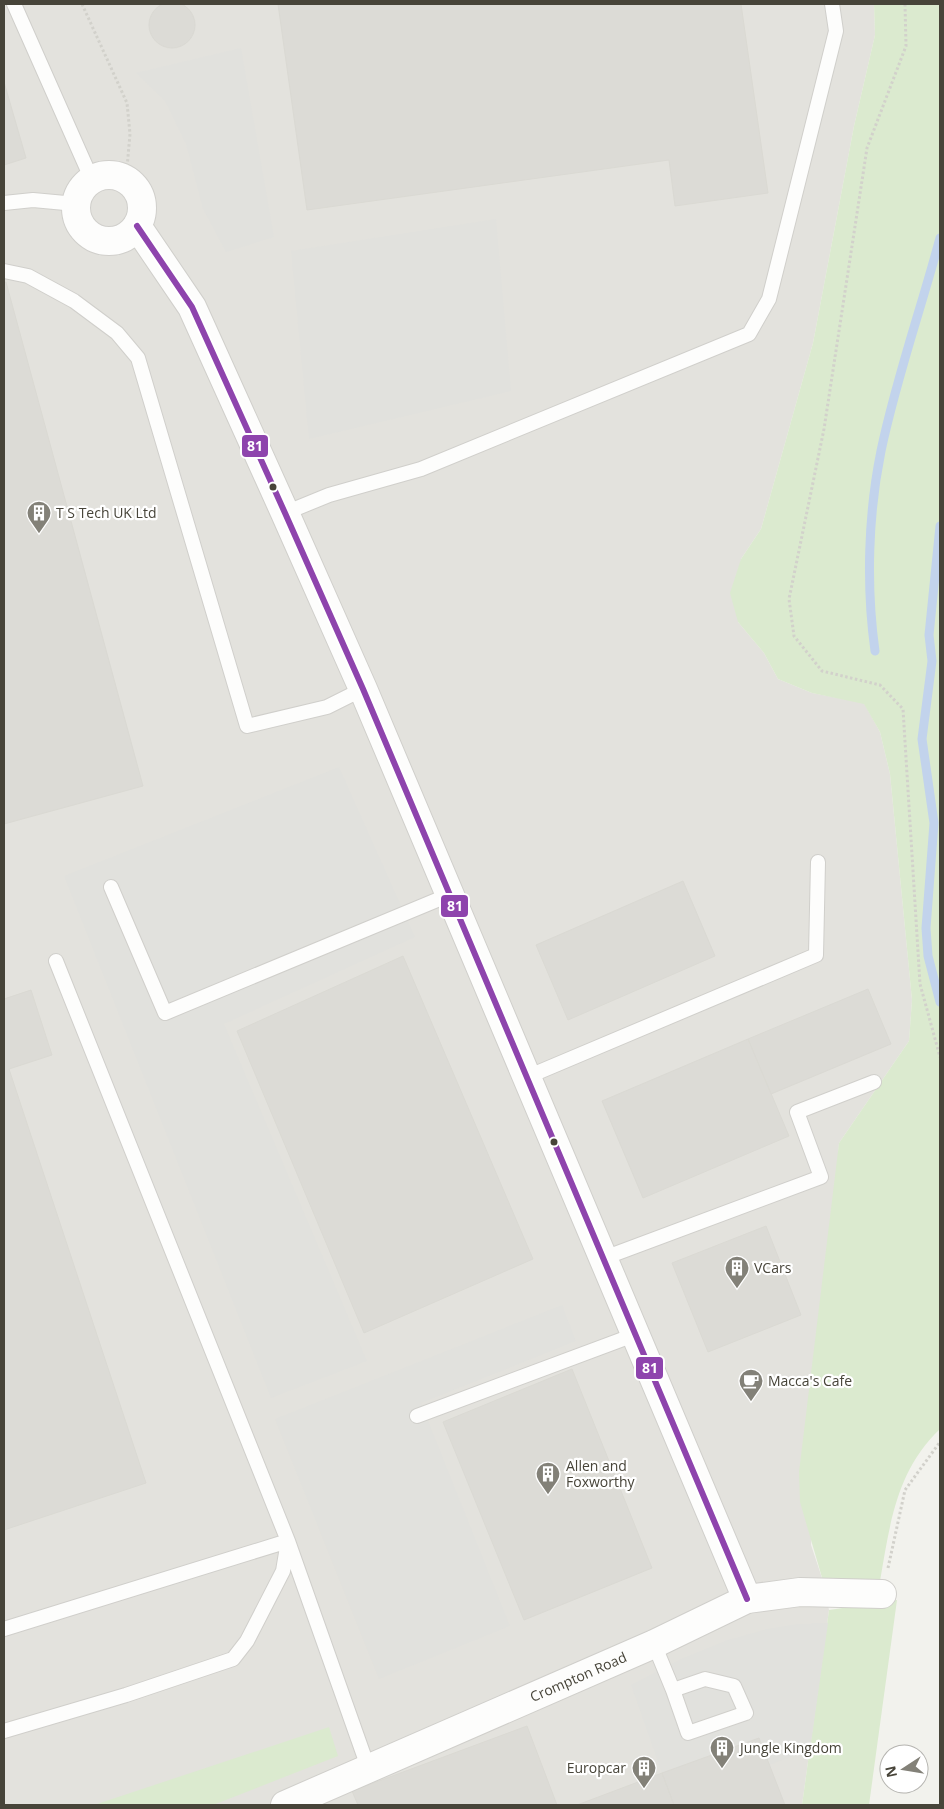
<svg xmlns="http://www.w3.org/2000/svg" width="944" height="1809" viewBox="0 0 944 1809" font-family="'Open Sans',sans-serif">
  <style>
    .industrial { fill: #e3e2dd }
    .green { fill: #dbeacf }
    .parking { fill: #e1e1dd }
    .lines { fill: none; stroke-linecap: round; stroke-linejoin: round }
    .stream { stroke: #c2d3ec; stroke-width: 9 }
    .building { fill: #dcdbd6; stroke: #dad9d3 }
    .lane-casing { stroke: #d0cfcb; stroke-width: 16 }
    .street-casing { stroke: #d0cfcb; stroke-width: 30 }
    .path { stroke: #d2d1cb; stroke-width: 3; stroke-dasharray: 2.5 2.5; stroke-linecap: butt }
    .lane { stroke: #fdfdfc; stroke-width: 14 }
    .street { stroke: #fdfdfc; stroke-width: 28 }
    .bus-1-casing { stroke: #fff; stroke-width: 10 }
    .bus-1 { stroke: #8e44ad; stroke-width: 6 }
    .bus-dot { fill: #474439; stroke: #fff; stroke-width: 2 }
    .labels { text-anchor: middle; stroke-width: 4.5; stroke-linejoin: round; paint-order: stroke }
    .poi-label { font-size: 14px; fill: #474439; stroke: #fff; text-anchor: start }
    .street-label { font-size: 14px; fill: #474439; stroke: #fff }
    .line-badge { stroke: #fff; stroke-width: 2 }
    .badge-label { font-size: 14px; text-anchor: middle; font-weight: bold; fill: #fff }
  </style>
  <rect width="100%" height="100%" fill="#f2f2ed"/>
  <path class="industrial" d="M4,4h870l1,31 -21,91 -41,217 -52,186 -20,30 -3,63 26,31 14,26 34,14 52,10 16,29 10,42 22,226 -3,41 -70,102 -28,402 12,36 6,29 -27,195h-798z"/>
  <path class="green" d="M874,4h66v1425c-44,42 -50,95 -60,152h-57l-23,-79 -1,-30 40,-329 70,-102 3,-41 -22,-226 -10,-42 -16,-28 -52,-11 -34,-14 -14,-26 -26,-31 -8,-29 11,-34 20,-30 52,-186 41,-217 21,-91z
    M897,1600l-28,205h-67l27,-195z
    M329,1727l9,29 -125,49h-119z"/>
  <path class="parking" d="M241,48l33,189 -48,15 -23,-43 -17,-65 -21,-43 -29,-28z
    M496,219l15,172 -202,48 -18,-188z
    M339,767l76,170 -191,87 143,337 -96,37 -207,-522z
    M562,1305l14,36 -155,62 89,223 -131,53 -104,-260z
    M828,1623l-18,127 -41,15 -10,-27 -97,35 -31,-88 50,-26 44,-18 42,-12 31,-5z"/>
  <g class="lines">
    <path class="stream" d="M940,526l-11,109 3,26 -10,78 12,84 -8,105 2,28 12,46
      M875,651c-9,-65 -7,-136 6,-200 15,-72 40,-142 59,-213"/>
  </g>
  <path class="building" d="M149 25a23 23 0 1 1 46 0a23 23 0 1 1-46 0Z
    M278,4h463l27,189 -93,13 -6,-46 -362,50z
    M4,82l22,76 -22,7z
    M6,282l137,504 -139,38v-541z
    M683,881l32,75 -147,64 -32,-75z
    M403,956l130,303 -169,74 -127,-302z
    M868,989l23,55 -120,50 -23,-55z
    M31,990l21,65 -43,14 137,414 -142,47v-531z
    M748,1039l41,97 -146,62 -41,-97z
    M766,1226l35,89 -93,37 -36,-89z
    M572,1369l80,199 -128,52 -81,-198z
    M527,1726l30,79h-199l-6,-14z
    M759,1738l26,67h-111l-12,-32z
    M662,1773l12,32h-97z"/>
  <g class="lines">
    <defs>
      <path id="lane" d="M14,4l78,176
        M4,203l29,-3 43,4
        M4,271l24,5 46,25 43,32 21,25 109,368 80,-19 36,-18
        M285,513l44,-18 92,-26 328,-135 20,-35 67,-268 -4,-27
        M111,887l54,126 284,-118
        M56,961l232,580 81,229
        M527,1077l289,-122 2,-93
        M604,1258l217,-81 -24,-65 77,-30
        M417,1416l217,-81
        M4,1629l284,-88 -5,30 -36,70 -14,18 -107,36 -122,36
        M654,1644l19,46 32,-11 29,7 12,27 -58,20 -15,-43"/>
      <g id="street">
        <circle cx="109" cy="208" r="33"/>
        <path d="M137,226l55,81 93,206 78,176 384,910"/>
        <path id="s1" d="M285,1805l369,-161 93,-45 53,-7 82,2"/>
      </g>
    </defs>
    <use href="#lane" class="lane-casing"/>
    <use href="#street" class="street-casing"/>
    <path class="path" d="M82,4l45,99 3,31 -4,45
      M905,4l1,42 -39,102 -43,281 -35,170 5,37 28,35 58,14 23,24 17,275 20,73
      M888,1568l17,-78 35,-48"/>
    <use href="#lane" class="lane"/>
    <use href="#street" class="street"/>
    <defs>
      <path id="bus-1" d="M137,226l55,81 93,206 78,176 384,910"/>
    </defs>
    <use href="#bus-1" class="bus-1-casing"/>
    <use href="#bus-1" class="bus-1"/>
  </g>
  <defs>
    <symbol id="building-pin" viewBox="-11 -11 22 30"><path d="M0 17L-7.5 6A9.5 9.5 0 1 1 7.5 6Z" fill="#838178" stroke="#fff"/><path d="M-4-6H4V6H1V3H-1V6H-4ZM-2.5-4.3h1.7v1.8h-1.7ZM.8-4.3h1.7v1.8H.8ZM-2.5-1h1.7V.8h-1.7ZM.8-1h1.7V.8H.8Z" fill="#fff"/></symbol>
    <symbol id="cafe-pin" viewBox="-11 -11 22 30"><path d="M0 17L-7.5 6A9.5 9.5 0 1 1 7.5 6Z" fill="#838178" stroke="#fff"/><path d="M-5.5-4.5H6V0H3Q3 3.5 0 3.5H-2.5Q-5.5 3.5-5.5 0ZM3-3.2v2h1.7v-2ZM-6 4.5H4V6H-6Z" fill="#fff"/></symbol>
  </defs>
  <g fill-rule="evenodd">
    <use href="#building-pin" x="25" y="499" width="28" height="38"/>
    <use href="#building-pin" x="723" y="1254" width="28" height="38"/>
    <use href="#cafe-pin" x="737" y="1367" width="28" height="38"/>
    <use href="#building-pin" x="534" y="1460" width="28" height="38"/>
    <use href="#building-pin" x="708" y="1734" width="28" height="38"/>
    <use href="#building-pin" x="630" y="1754" width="28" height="38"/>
  </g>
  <g class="bus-dot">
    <circle cx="273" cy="487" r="4.5"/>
    <circle cx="554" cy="1142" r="4.5"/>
  </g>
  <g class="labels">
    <g class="poi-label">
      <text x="56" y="518">T S Tech UK Ltd</text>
      <text x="754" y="1273">VCars</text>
      <text x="768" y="1386">Macca's Cafe</text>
      <text x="566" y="1471">Allen and<tspan x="566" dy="16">Foxworthy</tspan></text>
      <text x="740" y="1753">Jungle Kingdom</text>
      <text x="626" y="1773" text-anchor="end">Europcar</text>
    </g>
    <g class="street-label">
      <text dy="5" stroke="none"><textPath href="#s1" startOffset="320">Crompton Road</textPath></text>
    </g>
  </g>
  <g class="line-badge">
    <rect x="241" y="434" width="28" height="24" rx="5" fill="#8e44ad"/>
    <rect x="440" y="894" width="29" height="24" rx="5" fill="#8e44ad"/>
    <rect x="635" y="1356" width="29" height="24" rx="5" fill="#8e44ad"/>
  </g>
  <g class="badge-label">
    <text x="255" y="451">81</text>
    <text x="455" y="911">81</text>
    <text x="650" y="1373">81</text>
  </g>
  <rect width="944" height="1809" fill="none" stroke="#474439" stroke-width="10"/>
  <g transform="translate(904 1769) rotate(258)"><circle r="24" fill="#ffffff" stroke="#b5b4b0"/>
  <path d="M0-4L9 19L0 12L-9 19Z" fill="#838178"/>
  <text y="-8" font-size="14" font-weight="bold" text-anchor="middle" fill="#474439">N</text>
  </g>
</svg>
